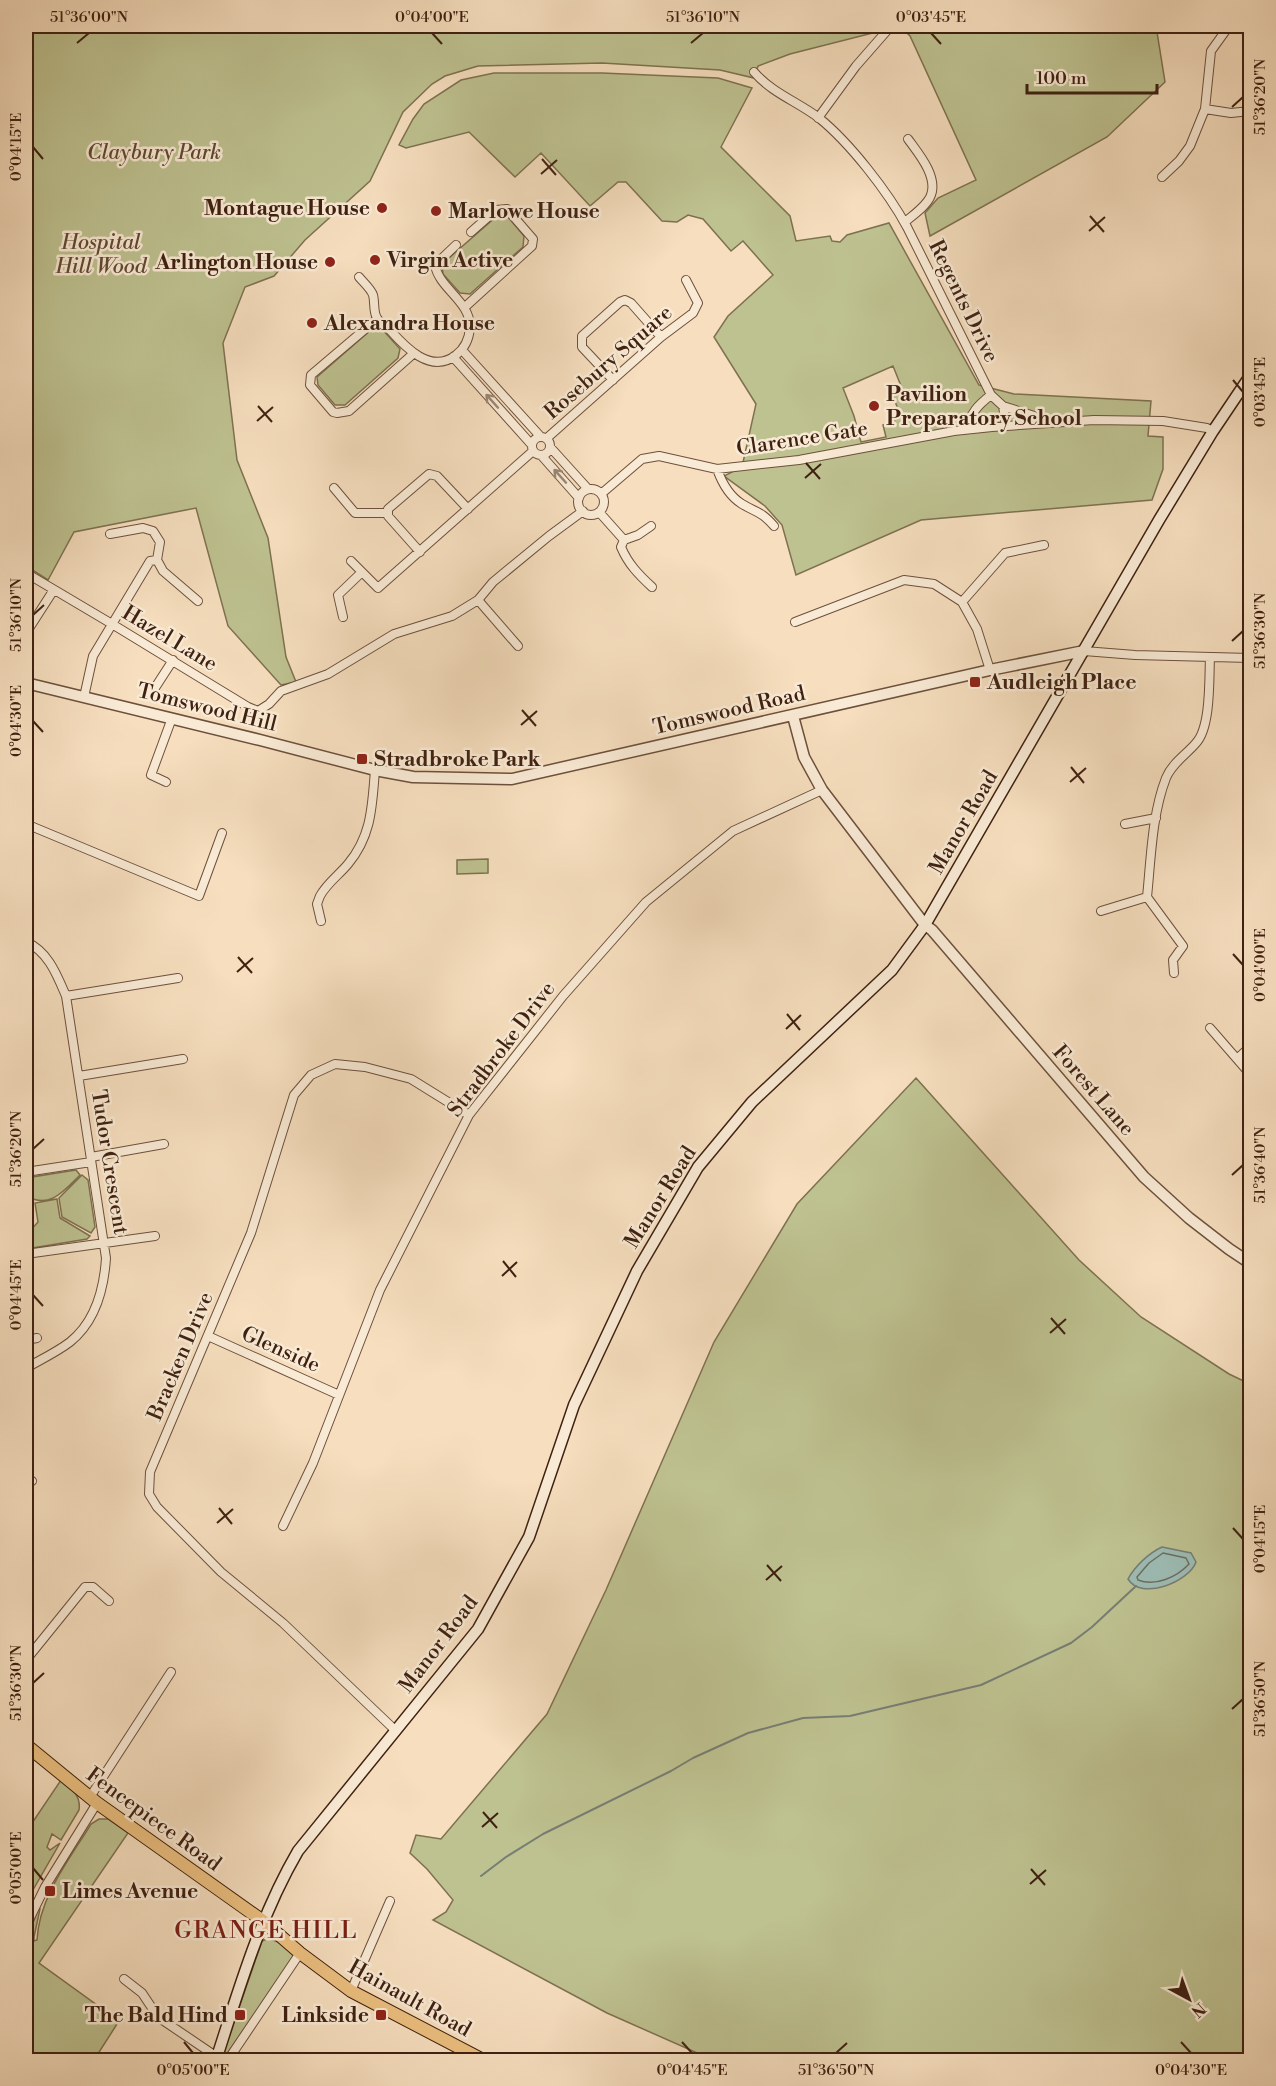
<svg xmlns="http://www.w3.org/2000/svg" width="1276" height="2086" viewBox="0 0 1276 2086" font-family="'Libre Bodoni',serif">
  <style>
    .green { fill: #bec190; stroke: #7e7150; stroke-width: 1.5; fill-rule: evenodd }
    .water { fill: #9dbcb4; stroke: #777e73; stroke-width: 1.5 }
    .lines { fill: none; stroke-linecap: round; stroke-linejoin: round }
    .shore { stroke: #6e6e62; stroke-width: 1.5 }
    .stream { stroke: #777e73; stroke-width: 2 }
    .minor-casing { stroke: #6d503c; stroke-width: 10 }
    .tertiary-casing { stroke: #6d503c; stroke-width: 13 }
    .secondary-casing { stroke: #3f2111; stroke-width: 13 }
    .primary-casing { stroke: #3f2111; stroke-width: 14 }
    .minor { stroke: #f9ead5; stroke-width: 8 }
    .tertiary { stroke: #f9ead5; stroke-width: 10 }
    .secondary { stroke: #f9ead5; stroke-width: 10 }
    .primary { stroke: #ebbf7f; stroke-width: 12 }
    .oneway { stroke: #9c8673 }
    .ticks { fill: none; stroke: #3f2111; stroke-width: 2 }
    .poi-dot { fill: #8f2418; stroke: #f9ead5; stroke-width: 2 }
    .labels { text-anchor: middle; stroke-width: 5; stroke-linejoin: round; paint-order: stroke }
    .park-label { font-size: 21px; font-style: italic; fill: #5f4931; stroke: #f9ead5 }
    .poi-label { font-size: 21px; font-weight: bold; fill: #3f2111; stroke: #f9ead5; text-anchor: start }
    .street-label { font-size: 21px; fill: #3f2111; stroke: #f9ead5 }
    .quarter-label { font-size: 24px; letter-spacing: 1.5px; fill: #7a1f14; stroke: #f9ead5 }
    .neatline { fill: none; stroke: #3f2111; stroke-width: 2 }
    .ticks-label { font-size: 15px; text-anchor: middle; fill: #3f2111 }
  </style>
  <rect width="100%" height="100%" fill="#f6debe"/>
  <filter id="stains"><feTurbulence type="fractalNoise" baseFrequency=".00333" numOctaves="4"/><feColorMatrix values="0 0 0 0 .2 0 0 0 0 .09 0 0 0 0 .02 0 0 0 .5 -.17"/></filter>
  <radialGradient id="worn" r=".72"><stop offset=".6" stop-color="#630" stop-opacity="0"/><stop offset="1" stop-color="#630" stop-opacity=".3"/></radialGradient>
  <path class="green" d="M26,26h1130l9,56 -58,55 -177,99 -5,-23 13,-15 38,-18 -66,-144 -10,-10 -110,28 -32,12 -4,12 -34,-8 -118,-7 -124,3 -33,10 -13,8 -29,28 -33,69 -65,59 -31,36 -29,11 -22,56 14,117 31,78 18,119 10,25 -15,3 -53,-59 -32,-118 -122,24 -26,48 -22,-14z
    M494,73h108l116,5 34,10 -31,59 69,69 6,25 34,-5 2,5 8,1 7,-7 42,-12 90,162 35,9 137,7 -3,35 15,1v32l-11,31 -231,20 -125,55 -14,-50 -17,-19 -41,-30 18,-9 14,-63 -42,-67 14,-21 45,-41 -30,-34 -12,10 -28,-32 -15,-4 -11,7 -15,-1 -36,-39h-8l-28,24 -49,-53 -26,24 -46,-45 -63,16 -7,-3 14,-26 11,-15 37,-24zM893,366l10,25 -10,5 8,21 -18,8 3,12 -25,5 -7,-26 -11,-28z
    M497,216h10l17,20 -1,11 -53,47 -10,-1 -17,-19 -1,-10z
    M381,328l19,21 -2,9 -53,47h-10l-17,-20 -1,-8 55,-48z
    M488,859v14l-31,1v-14z
    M916,1078l163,182 62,57 88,57 21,10v676h-537l-106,-47 -174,-93 13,-8 7,-12 -26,-31 -17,-16 6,-18 25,4 106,-125 59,-124 108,-248 83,-138z
    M76,1170l4,5c-17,17 -30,34 -54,21v-18z
    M82,1175l6,5 7,47 -4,6 -29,-16 -3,-19z
    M57,1199l3,19 30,18 -3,3 -61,10v-14l12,-13 -3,-19z
    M61,1780c11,9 20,15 18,30l-18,30 -9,-6 -5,13 3,3 10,-7 -34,59v-70z
    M99,1819h9l20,14 -89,130 80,58 -25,39h-68v-118l12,-33h2l-6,28v4l3,-1c2,-43 32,-80 54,-116z
    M267,1939c12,1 20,8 28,16l-72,105h-2l41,-119z"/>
  <path class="water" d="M1162,1547l29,6 5,9c-7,20 -55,39 -68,17 7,-13 21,-26 34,-32z"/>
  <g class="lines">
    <path class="shore" d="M1163,1553l23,5 3,6c-12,13 -34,23 -51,16l-1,-3 12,-14z"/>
    <path class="stream" d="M481,1876l25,-19 37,-23 128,-63 22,-13 55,-25 55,-15 47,-2 131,-31 90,-42 21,-16 44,-41"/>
    <defs>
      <path id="minor" d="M754,72c18,21 44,30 65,46 31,25 69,74 88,109l84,168 12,11 3,20
        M1205,109l26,4 19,-2
        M818,118l38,-52 35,-40
        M1162,177l17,-16 11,-15 15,-37 6,-58 18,-25
        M905,222c8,-7 22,-16 26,-27 7,-19 -13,-42 -23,-56
        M359,277c5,6 12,12 14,18 2,7 0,17 4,23 2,4 9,9 13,12 15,17 41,45 66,25 8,-6 13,-16 14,-27 1,-27 -31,-39 -35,-63l21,-20
        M465,307l67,-61 1,-7 -26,-30 -11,1 -25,22
        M377,319l-66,56 -1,10 23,27 4,1 12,-2 64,-57
        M462,350l78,86
        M453,357l78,87
        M613,380l-31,-33v-11l38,-34 5,-2 6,3 30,34
        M1003,406l47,15
        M968,429c2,-16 10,-24 23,-34
        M532 446a9 9 0 1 1 18 0a9 9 0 1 1-18 0Z
        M547,438l114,-101 32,-24 5,-10 -12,-23
        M550,447l38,42
        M541,455l38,43
        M717,469c5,14 12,27 25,35 15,9 19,7 32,22
        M334,488l21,25h32
        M578 502a13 13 0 1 1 26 0a13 13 0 1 1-26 0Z
        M601,494l41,-35 17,-3 58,13 82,-9 155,-29 38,-4 102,-7 69,1 44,7 6,3
        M599,512l25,28
        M651,526l-13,9 -14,5 -3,7c7,17 18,28 31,40
        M110,534l33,-6 10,3 7,11 -3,18
        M420,552l-32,-36v-7l41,-35 8,2 31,33
        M351,561l27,27 155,-137
        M26,573l86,51 136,83 10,4 11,-7 12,-13 47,-17 66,-40 58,-18 26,-16 15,-18 56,-46 34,-25
        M478,600l40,46
        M962,602l43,-49 39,-8
        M343,617l-5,-22 24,-23
        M795,622l109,-42 30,4 28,18 15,27 13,41
        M26,633l27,-42
        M1084,651l51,4 115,3
        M151,694l22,-34
        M84,697l9,-41 57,-95 7,-1 6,11 35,30
        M166,782l-15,-7 21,-57
        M26,824l173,72 23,-63
        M1125,824l31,-6
        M1101,911l46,-14
        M321,921l-4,-17 3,-8c7,-13 19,-21 28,-32 24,-29 24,-58 27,-94
        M26,942c22,9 31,33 40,54l40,262c-2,31 -11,64 -36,84 -13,10 -30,18 -44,26
        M1174,973l-1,-13 10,-14 -36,-49c4,-39 5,-83 19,-119 6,-15 21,-24 30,-35 15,-16 13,-64 14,-86
        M66,996l112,-18
        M1210,1028l40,46
        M1237,1059l13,-12
        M79,1076l104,-17
        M91,1157l73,-13
        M26,1172l65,-10
        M26,1254l129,-18
        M208,1336l131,59
        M26,1340l11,-2
        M26,1486l6,-5
        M283,1526l30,-63 67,-173 89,-175 94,-119 83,-94 87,-71 89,-41
        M26,1660l59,-73h8l16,14
        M396,1731l-113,-108 -62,-51 -64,-65 -8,-13 1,-22 101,-239 43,-138 17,-20 24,-11 30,3 46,12 58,36
        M90,1797l81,-125
        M26,1926l19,-39 52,-84
        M124,1979l18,14 16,24 59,40
        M351,1991l39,-90
        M228,2060l72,-107"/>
      <path id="tertiary" d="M26,683l234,57 115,30 38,7 99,2 478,-109 94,-19
        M793,716l11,41 18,33 103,135 7,5 212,247 45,41 40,31 21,14"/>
      <path id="secondary" d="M216,2060c23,-71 44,-144 82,-209l180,-222 51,-92 45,-132 63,-134 61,-104 54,-65 140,-132 33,-45 234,-405 54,-89 37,-55"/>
      <path id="primary" d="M26,1745l71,58 166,118 37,32 51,38 132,69"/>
    </defs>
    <use href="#minor" class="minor-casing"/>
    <use href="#tertiary" class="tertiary-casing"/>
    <use href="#secondary" class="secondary-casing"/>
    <use href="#primary" class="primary-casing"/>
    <use href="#minor" class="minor"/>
    <use href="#tertiary" class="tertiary"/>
    <use href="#secondary" class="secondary"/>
    <use href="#primary" class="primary"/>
  </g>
  <defs><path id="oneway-shaft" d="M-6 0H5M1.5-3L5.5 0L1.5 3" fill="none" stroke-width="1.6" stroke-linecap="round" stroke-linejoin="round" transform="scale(1.5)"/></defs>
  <g class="oneway">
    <use href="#oneway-shaft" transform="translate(492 401) rotate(-132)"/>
    <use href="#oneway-shaft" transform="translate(560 476) rotate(-132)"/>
  </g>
  <path class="ticks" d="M432,33l10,11M931,33l10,11M77,43l12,-10M691,43l12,-10M1232,107l11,-10M33,147l10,12M542,159l14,16M541,174l16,-14M1090,216l14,16M1089,231l16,-14M1233,380l10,12M258,406l14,16M257,421l16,-14M806,463l14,16M805,478l16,-14M33,615l11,-10M1232,641l11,-10M522,710l14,16M33,721l10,11M521,725l16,-14M1071,767l13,16M1070,782l16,-14M1233,954l10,11M238,957l14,16M237,972l16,-14M787,1014l13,16M786,1029l15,-14M33,1149l11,-10M1232,1175l11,-10M503,1261l13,16M502,1276l15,-14M33,1295l10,11M1051,1318l14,16M1050,1333l16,-14M219,1508l13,16M217,1523l16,-14M1233,1528l10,11M767,1565l14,16M766,1580l16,-14M33,1683l11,-10M1232,1709l11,-10M483,1812l14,16M482,1827l16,-14M33,1868l10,12M1031,1869l14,16M1030,1884l16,-14M184,2042l9,11M682,2042l10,11M1181,2042l10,11M836,2053l11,-10"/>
  <g class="poi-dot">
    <circle cx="382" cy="208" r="6"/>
    <circle cx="436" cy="211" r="6"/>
    <circle cx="375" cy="260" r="6"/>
    <circle cx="330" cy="262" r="6"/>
    <circle cx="312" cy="323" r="6"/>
    <circle cx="874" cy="406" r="6"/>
    <rect x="969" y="676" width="12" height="12" rx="3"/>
    <rect x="356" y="753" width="12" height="12" rx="3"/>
    <rect x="44" y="1885" width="12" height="12" rx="3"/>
    <rect x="234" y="2009" width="12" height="12" rx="3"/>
    <rect x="375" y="2009" width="12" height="12" rx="3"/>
  </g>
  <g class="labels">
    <g class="park-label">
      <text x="154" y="159">Claybury Park</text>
      <text x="101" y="249">Hospital<tspan x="101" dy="24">Hill Wood</tspan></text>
    </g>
    <g class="poi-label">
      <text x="370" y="215" text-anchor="end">Montague House</text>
      <text x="448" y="218">Marlowe House</text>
      <text x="387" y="267">Virgin Active</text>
      <text x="318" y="269" text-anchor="end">Arlington House</text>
      <text x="324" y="330">Alexandra House</text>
      <text x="886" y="401">Pavilion<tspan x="886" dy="24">Preparatory School</tspan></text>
      <text x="987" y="689">Audleigh Place</text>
      <text x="374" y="766">Stradbroke Park</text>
      <text x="62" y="1898">Limes Avenue</text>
      <text x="228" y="2022" text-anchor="end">The Bald Hind</text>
      <text x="369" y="2022" text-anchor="end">Linkside</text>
    </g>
    <g class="street-label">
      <text transform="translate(964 301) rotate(64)" y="7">Regents Drive</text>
      <text transform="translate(608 362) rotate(-41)" y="7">Rosebury Square</text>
      <text transform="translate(802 438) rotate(-9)" y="7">Clarence Gate</text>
      <text transform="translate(170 638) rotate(31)" y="7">Hazel Lane</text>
      <text transform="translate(207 707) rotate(14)" y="7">Tomswood Hill</text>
      <text transform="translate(729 710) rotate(-13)" y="7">Tomswood Road</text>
      <text transform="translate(963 822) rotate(-60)" y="7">Manor Road</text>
      <text transform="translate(501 1049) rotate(-53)" y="7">Stradbroke Drive</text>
      <text transform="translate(1094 1090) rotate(49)" y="7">Forest Lane</text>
      <text transform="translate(110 1162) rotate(81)" y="7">Tudor Crescent</text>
      <text transform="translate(660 1197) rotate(-58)" y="7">Manor Road</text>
      <text transform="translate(281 1349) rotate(24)" y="7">Glenside</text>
      <text transform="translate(180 1356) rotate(-67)" y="7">Bracken Drive</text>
      <text transform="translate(438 1644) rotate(-53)" y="7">Manor Road</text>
      <text transform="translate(154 1819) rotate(36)" y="7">Fencepiece Road</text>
      <text transform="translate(410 1998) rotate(29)" y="7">Hainault Road</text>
    </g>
    <g class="quarter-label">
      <text x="266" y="1938">GRANGE HILL</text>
    </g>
  </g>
  <rect width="1276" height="2086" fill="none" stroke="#f6debe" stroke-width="66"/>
  <g transform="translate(1189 1999) rotate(139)" stroke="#f9ead5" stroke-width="4.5" paint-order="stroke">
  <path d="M0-4.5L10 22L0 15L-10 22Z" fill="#3f2111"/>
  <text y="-9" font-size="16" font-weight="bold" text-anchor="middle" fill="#3f2111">N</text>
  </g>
  <path d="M1027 84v9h130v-9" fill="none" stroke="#3f2111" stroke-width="3"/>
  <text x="1036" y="84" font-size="18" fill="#3f2111" stroke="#f9ead5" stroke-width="4.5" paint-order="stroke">100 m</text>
  <rect x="33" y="33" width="1210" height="2020" class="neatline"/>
  <g class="ticks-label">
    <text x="89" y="22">51°36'00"N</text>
    <text x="432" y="22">0°04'00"E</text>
    <text x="703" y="22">51°36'10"N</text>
    <text x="931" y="22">0°03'45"E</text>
    <text transform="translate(1260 97) rotate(-90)" y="5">51°36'20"N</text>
    <text transform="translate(16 147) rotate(-90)" y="5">0°04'15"E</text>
    <text transform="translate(1260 392) rotate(-90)" y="5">0°03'45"E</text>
    <text transform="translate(16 615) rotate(-90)" y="5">51°36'10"N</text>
    <text transform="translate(1260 631) rotate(-90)" y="5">51°36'30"N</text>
    <text transform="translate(16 721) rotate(-90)" y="5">0°04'30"E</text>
    <text transform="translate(1260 965) rotate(-90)" y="5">0°04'00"E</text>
    <text transform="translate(16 1149) rotate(-90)" y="5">51°36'20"N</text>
    <text transform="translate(1260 1165) rotate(-90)" y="5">51°36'40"N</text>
    <text transform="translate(16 1295) rotate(-90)" y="5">0°04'45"E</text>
    <text transform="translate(1260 1539) rotate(-90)" y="5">0°04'15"E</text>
    <text transform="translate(16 1683) rotate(-90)" y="5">51°36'30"N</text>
    <text transform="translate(1260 1699) rotate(-90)" y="5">51°36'50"N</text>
    <text transform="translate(16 1868) rotate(-90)" y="5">0°05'00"E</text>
    <text x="193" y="2075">0°05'00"E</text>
    <text x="692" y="2075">0°04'45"E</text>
    <text x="836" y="2075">51°36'50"N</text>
    <text x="1191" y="2075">0°04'30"E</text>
  </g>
  <rect width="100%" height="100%" filter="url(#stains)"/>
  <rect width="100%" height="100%" fill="url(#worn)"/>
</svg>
